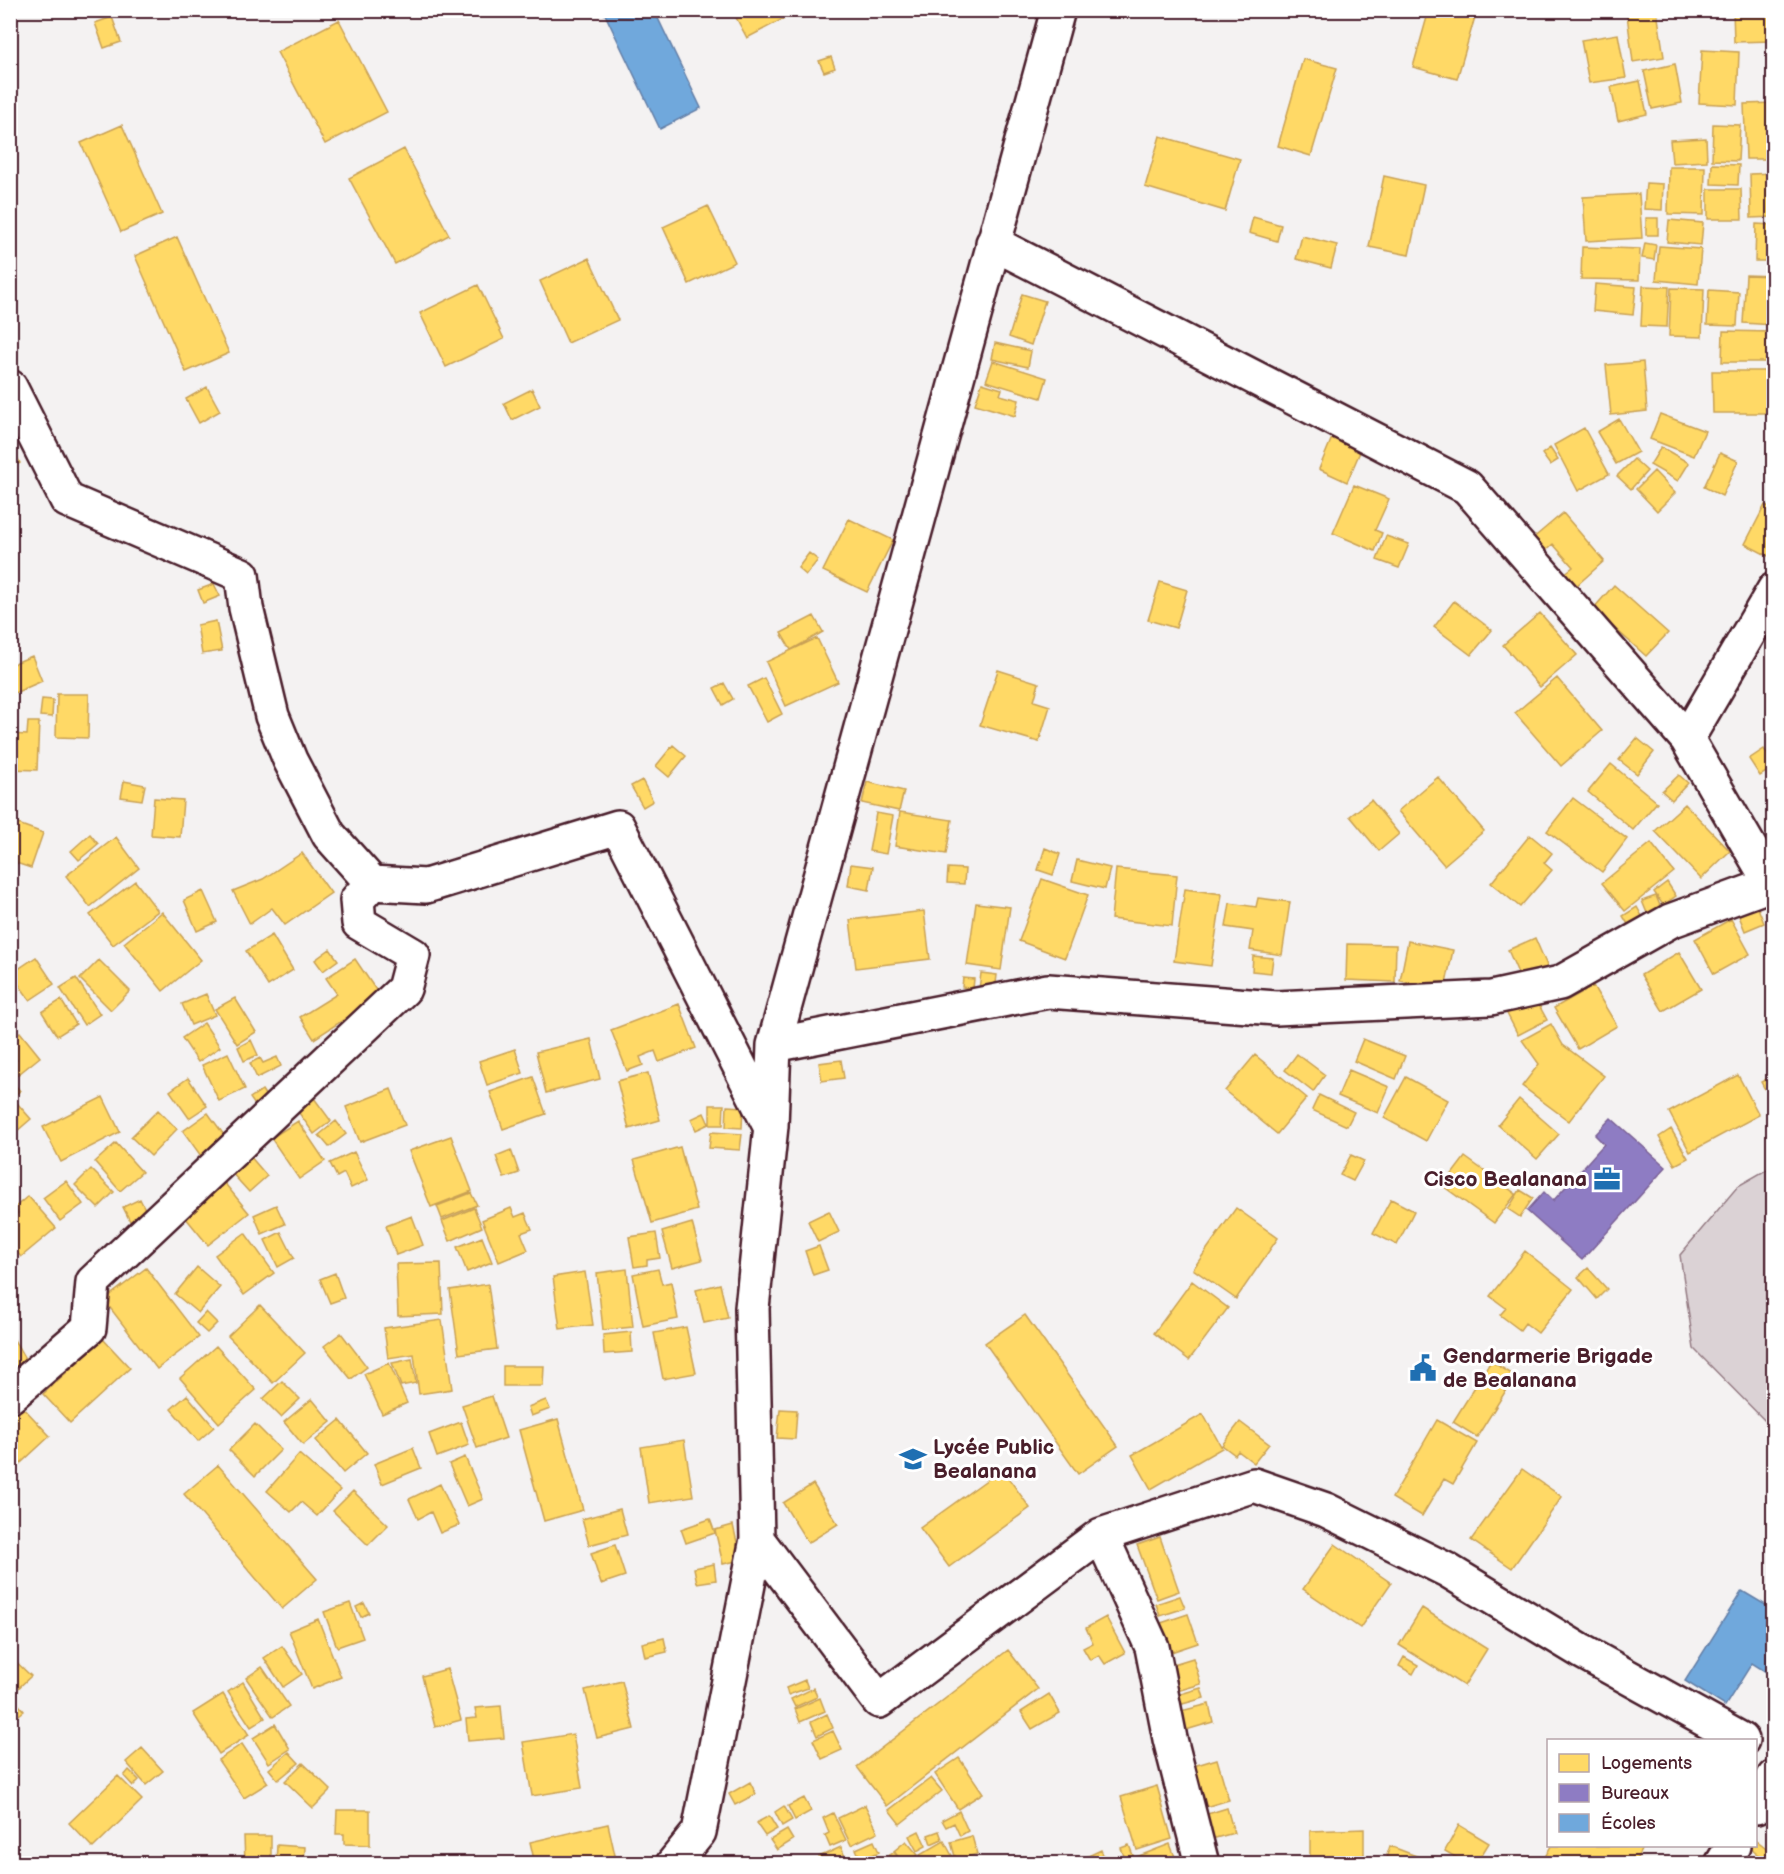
<svg xmlns="http://www.w3.org/2000/svg" width="1784" height="1874" viewBox="0 0 1784 1874" font-family="'Balsamiq Sans',sans-serif">
  <style>
    .green { fill: #dbd2d5; stroke: #927880; stroke-width: 1.5 }
    .homes { fill: #ffd966; stroke: #c9a154; stroke-width: 1.5 }
    .offices { fill: #8e7cc3; stroke: #7a6095; stroke-width: 1.5 }
    .schools { fill: #6fa8dc; stroke: #647fa7; stroke-width: 1.5 }
    .lines { fill: none; stroke-linecap: round; stroke-linejoin: round }
    .minor-casing { stroke: #4a1f2b; stroke-width: 38 }
    .minor { stroke: #fff; stroke-width: 33 }
    .labels { text-anchor: middle; stroke-width: 6; stroke-linejoin: round; paint-order: stroke }
    .poi-label { font-size: 21px; font-weight: bold; fill: #4a1f2b; stroke: #fff; text-anchor: start }
  </style>
  <rect width="100%" height="100%" fill="#f4f2f2"/>
  <filter id="ink" filterUnits="userSpaceOnUse"><feTurbulence type="fractalNoise" baseFrequency=".0167" numOctaves="2"/><feDisplacementMap in="SourceGraphic" scale="12" xChannelSelector="R" yChannelSelector="G"/><feConvolveMatrix kernelMatrix="1 2 1 2 8 2 1 2 1" color-interpolation-filters="sRGB"/></filter>
  <g filter="url(#ink)">
    <path class="green" d="M1773,1166v263l-79,-80 -14,-94 58,-69z"/>
    <path class="homes" d="M732,10h66v1l-51,27z
      M1429,10h48l-20,69 -44,-12z
      M1733,10h41v31l-40,1z
      M1657,11l7,46 -31,5 -6,-47z
      M112,17l9,25 -17,6 -9,-25z
      M339,20l48,92 -62,32 -48,-92z
      M1618,34l8,44 -37,5 -8,-43z
      M1702,50l37,2 -2,53 -38,-2z
      M831,57l4,11 -11,4 -5,-11z
      M1303,59l34,9 -26,88 -33,-10z
      M1675,64l7,39 -30,6 -8,-38z
      M1640,81l7,33 -29,7 -7,-34z
      M1774,103v56h-28l-2,-55z
      M1713,124l27,1 -2,36 -26,-1z
      M122,125l40,89 -41,18 -40,-89z
      M1160,136l80,23 -15,52 -80,-24z
      M1706,138l1,23 -35,2 -2,-23z
      M404,149l45,86 -54,29 -46,-86z
      M1712,164l27,1 -1,20 -27,-1z
      M1669,167h36l-1,48 -36,-1z
      M1774,173v44l-23,1 -1,-44z
      M1384,176l40,9 -15,70 -40,-8z
      M1646,183l17,1 -1,26 -18,-1z
      M1708,189h33l1,30h-34z
      M1639,194l3,44 -56,3 -3,-44z
      M708,206l27,56 -46,22 -26,-57z
      M1253,217l28,8 -4,16 -28,-8z
      M1646,218h12v17h-12z
      M1669,220l34,3 -2,22 -34,-3z
      M1756,224l18,1v36h-19z
      M1302,236l35,9 -6,23 -35,-9z
      M177,237l52,116 -43,19 -51,-116z
      M1645,243l11,2 -2,15 -12,-2z
      M1659,246l42,3 -3,35 -42,-4z
      M1582,247l58,2 -1,31 -58,-1z
      M589,258l29,62 -50,23 -28,-62z
      M1746,275l28,1v49l-31,-2z
      M1595,284l41,3 -3,28 -40,-4z
      M478,285l26,54 -58,28 -26,-54z
      M1643,286l26,1 -2,40 -26,-1z
      M1671,288l33,1 -2,48 -33,-1z
      M1709,290l30,2 -2,34 -30,-1z
      M1022,294l23,7 -14,44 -22,-8z
      M1723,331l51,1v30h-52z
      M995,343l36,8 -3,16 -36,-8z
      M993,361l54,17 -6,20 -55,-17z
      M1643,362l4,49 -36,4 -5,-50z
      M1712,371h56v42h-55z
      M982,383l20,6 -2,6 19,5 -4,16 -40,-12z
      M207,387l13,24 -21,12 -13,-24z
      M532,389l8,17 -28,14 -8,-17z
      M1660,414l45,17 -11,25 -44,-17z
      M1619,419l19,33 -22,12 -19,-32z
      M1584,428l25,46 -31,17 -24,-46z
      M1334,433l29,12 -16,37 -28,-13z
      M10,443l10,20 -10,4z
      M1661,447l28,16 -11,18 -28,-16z
      M1550,448l8,12 -8,5 -8,-11z
      M1720,453l18,8 -16,35 -18,-9z
      M1634,459l13,12 -16,18 -14,-13z
      M1654,471l21,22 -18,18 -21,-22z
      M1354,485l35,14 -14,31 7,3 -7,18 -42,-18z
      M1765,505l9,4v50l-29,-15z
      M1563,513l41,48 -29,26 -11,-13 9,-7 -20,-23 -10,9 -12,-13z
      M849,519l44,21 -26,52 -44,-21z
      M1386,536l23,8 -10,24 -22,-8z
      M809,553l9,7 -12,15 -8,-7z
      M1160,582l27,8 -11,38 -28,-8z
      M214,584l6,12 -17,7 -5,-13z
      M1614,585l54,48 -22,23 -53,-47z
      M1454,601l38,29 -21,25 -37,-28z
      M1540,613l37,42 -37,32 -37,-42z
      M814,616l9,16 -32,18 -10,-17z
      M216,621l6,30 -20,3 -5,-29z
      M817,638l21,44 -52,24 -20,-44z
      M32,656l10,25 -32,14v-30z
      M998,670l41,13 -5,18 16,5 -11,36 -59,-17z
      M764,678l18,36 -15,8 -19,-36z
      M1557,678l45,53 -41,35 -46,-53z
      M724,683l9,16 -10,6 -9,-17z
      M57,694h32l-1,44 -32,-1z
      M42,699l11,1 -1,17 -12,-1z
      M28,722h11l-2,48 -27,-1v-35l17,1z
      M1637,738l17,14 -17,22 -18,-14z
      M673,745l13,11 -17,21 -13,-11z
      M1764,749l10,15v3l-14,9 -11,-17z
      M1611,764l46,38 -24,28 -45,-38z
      M1679,775l9,8 -16,17 -10,-9z
      M1438,777l46,54 -40,34 -46,-54z
      M642,780l11,21 -10,6 -12,-21z
      M124,781l21,4 -3,15 -21,-3z
      M867,782l37,9 -5,20 -37,-8z
      M154,798l29,2 -3,37 -29,-2z
      M1573,798l54,41 -25,33 -55,-41z
      M1371,800l28,34 -20,17 -29,-35z
      M1685,804l45,47 -29,28 -46,-48z
      M900,812l52,8 -6,34 -51,-8z
      M876,813l17,3 -7,38 -17,-3z
      M10,821l33,12 -12,35 -21,-7z
      M90,834l8,10 -19,16 -8,-9z
      M1530,835l22,18 -8,10 8,7 -32,37 -29,-24z
      M116,837l23,31 -49,39 -24,-31z
      M1651,843l23,29 -49,39 -23,-28z
      M1045,848l15,6 -7,21 -15,-5z
      M302,853l29,40 -46,32 -13,-17 -22,16 -17,-33 30,-12z
      M1077,860l33,8 -5,21 -33,-8z
      M851,864l22,3 -4,23 -21,-4z
      M948,868l17,1 -1,15 -17,-1z
      M1116,869l61,6 -5,51 -61,-7z
      M1042,879l46,16 -23,63 -46,-17z
      M135,881l23,30 -45,34 -23,-30z
      M1667,882l9,14 -13,9 -9,-13z
      M1185,889l37,5 -11,72 -37,-5z
      M203,891l14,31 -20,9 -13,-31z
      M1656,896l5,12 -14,5 -5,-12z
      M1258,898l32,4 -8,53 -32,-5 3,-19 -27,-4 4,-24 26,4z
      M976,903l34,4 -9,63 -34,-5z
      M1756,903l8,20 -19,8 -8,-20z
      M1637,907l6,11 -14,8 -6,-10z
      M924,911l6,48 -74,9 -6,-48z
      M162,912l39,48 -38,31 -39,-48z
      M1731,919l19,35 -36,20 -19,-35z
      M272,935l21,35 -25,16 -22,-35z
      M1535,938l13,30 -27,12 -13,-30z
      M1408,941l45,9 -8,39 -45,-8z
      M1347,944l49,1 -1,37 -49,-2z
      M330,949l8,11 -15,11 -8,-11z
      M1679,952l22,37 -38,22 -22,-36z
      M1253,956l20,2 -2,15 -19,-2z
      M36,957l18,27 -24,16 -19,-26z
      M355,959l25,37 -66,43 -14,-22 37,-23 -11,-16z
      M99,960l31,31 -19,19 -31,-31z
      M981,973l16,2 -2,17 -16,-2z
      M76,978l24,36 -16,11 -24,-37z
      M963,978l11,1 -1,10 -11,-2z
      M1593,986l24,40 -39,23 -24,-41z
      M206,994l9,21 -24,10 -9,-21z
      M1534,996l13,24 -29,15 -16,-31z
      M235,998l21,34 -19,12 -22,-35z
      M61,1000l15,24 -19,12 -15,-24z
      M679,1004l17,44 -37,14 -4,-11 -15,6 3,8 -16,6 -16,-41z
      M204,1023l16,24 -22,15 -16,-24z
      M1551,1024l12,21 41,31 -35,45 -47,-35 17,-22 -17,-24z
      M20,1032l20,25 -25,20 -5,-5v-7l7,-5 -7,-9v-12z
      M591,1039l9,40 -54,14 -10,-41z
      M1363,1039l42,17 -9,23 -42,-18z
      M251,1040l7,15 -14,6 -6,-14z
      M515,1049l8,24 -36,12 -8,-24z
      M228,1053l17,36 -26,12 -17,-36z
      M1297,1054l28,21 -12,17 -28,-22z
      M1255,1055l52,43 -30,36 -52,-43z
      M277,1057l4,9 -24,12 -7,-15 10,-5 3,5z
      M841,1060l3,18 -22,3 -3,-18z
      M1349,1070l40,17 -11,26 -40,-17z
      M648,1073l12,47 -31,9 -12,-48z
      M1738,1075l21,40 -69,37 -21,-40z
      M1774,1075v31l-13,-24z
      M533,1077l13,37 -43,15 -13,-37z
      M1406,1077l42,23 -22,41 -42,-23z
      M188,1078l19,28 -18,12 -19,-27z
      M10,1079l10,12 -10,8z
      M391,1089l14,36 -45,17 -14,-35z
      M262,1090l7,11 -12,7 -7,-10z
      M311,1094l20,27 -17,13 -20,-28z
      M1319,1095l35,17 -7,14 -35,-16z
      M103,1097l17,35 -59,30 -18,-35z
      M1519,1099l40,35 -22,25 -39,-34z
      M17,1103l14,16 -21,18v-28z
      M710,1105h14l-1,20h-13z
      M727,1106l16,1 -1,21 -16,-1z
      M158,1110l19,19 -26,27 -20,-19z
      M208,1113l24,33 -26,17 -23,-32z
      M704,1113l5,11 -13,6 -5,-11z
      M298,1121l27,40 -26,18 -28,-41z
      M336,1121l10,13 -17,13 -10,-12z
      M1671,1129l17,29 -13,7 -16,-28z
      M711,1132l31,2 -2,16 -31,-2z
      M451,1136l21,55 -41,16 -22,-56z
      M116,1143l26,29 -22,19 -25,-29z
      M680,1147l17,63 -45,13 -18,-63z
      M511,1150l8,23 -15,5 -8,-22z
      M354,1152l14,28 -17,8 -7,-15 -7,4 -7,-14z
      M249,1155l18,21 -18,16 -19,-21z
      M1351,1155l13,6 -11,20 -13,-6z
      M1465,1157l51,37 -22,29 -51,-37z
      M91,1169l23,23 -16,16 -23,-23z
      M222,1180l27,33 -41,32 -27,-33z
      M66,1181l17,23 -23,17 -17,-23z
      M1520,1190l13,8 -13,19 -12,-8z
      M471,1193l6,12 -35,14 -5,-13z
      M28,1196l28,32 -35,29 -11,-13v-25l8,-6 -4,-5z
      M140,1199l8,16 -17,8 -8,-16z
      M1391,1199l23,12 -17,34 -24,-12z
      M276,1205l9,19 -23,10 -8,-19z
      M474,1208l8,19 -32,14 -8,-20z
      M511,1208l4,9 10,-4 7,16 -11,4 7,17 -29,12 -17,-42z
      M1236,1208l42,30 -42,61 -43,-30z
      M829,1211l10,21 -21,10 -10,-21z
      M412,1216l11,29 -27,10 -10,-29z
      M692,1223l10,37 -30,8 -10,-36z
      M281,1232l13,26 -16,9 -13,-27z
      M245,1233l29,40 -30,22 -29,-40z
      M656,1233l4,25 -13,2v5l-13,2 -5,-30z
      M482,1237l10,25 -25,10 -10,-25z
      M819,1246l9,24 -15,5 -8,-24z
      M1525,1251l48,38 -35,44 -13,-10 -5,7 -20,-15 6,-7 -16,-12z
      M441,1263l2,51 -45,2 -2,-52z
      M197,1267l23,20 -22,26 -23,-19z
      M146,1268l53,69 -42,32 -53,-69z
      M1588,1268l19,21 -10,10 -19,-22z
      M627,1269l6,58 -30,3 -6,-57z
      M658,1269l4,15 9,-2 7,37 -35,7 -10,-52z
      M585,1272l8,53 -33,4 -7,-52z
      M335,1273l9,25 -14,5 -10,-24z
      M1192,1281l36,27 -39,52 -35,-27z
      M488,1284l9,65 -38,5 -9,-64z
      M720,1284l8,34 -24,5 -8,-33z
      M260,1305l45,48 -32,30 -45,-47z
      M206,1312l11,11 -10,10 -11,-10z
      M1025,1315l93,131 -40,28 -93,-131z
      M442,1320l10,69 -33,5 -5,-40 -26,4 -4,-30z
      M686,1327l10,46 -33,6 -9,-46z
      M631,1332l1,20 -28,2 -1,-19z
      M10,1333l18,31 -18,9z
      M341,1333l26,34 -16,12 -27,-33z
      M103,1339l27,29 -60,55 -27,-29z
      M216,1346l40,44 -37,33 -39,-45z
      M412,1359l4,24 -15,3 -9,-23z
      M1491,1361l24,15 -38,61 -24,-15z
      M389,1363l18,40 -25,11 -18,-40z
      M503,1366h41l-1,20h-40z
      M282,1381l18,18 -19,18 -18,-18z
      M187,1395l27,32 -16,14 -27,-32z
      M492,1396l14,42 -29,10 -15,-43z
      M312,1399l19,23 -28,23 -19,-23z
      M546,1400l4,9 -19,7 -3,-9z
      M20,1404l30,32 -40,37v-59z
      M780,1409l17,1 -2,29 -18,-1z
      M1203,1414l19,34 -71,41 -19,-34z
      M558,1419l25,91 -39,11 -25,-91z
      M340,1420l27,33 -24,20 -27,-33z
      M1437,1420l40,23 -24,41 -9,-5 -22,37 -30,-18z
      M461,1422l8,23 -32,12 -8,-23z
      M1240,1422l29,22 -15,19 -16,-12 -3,4 -13,-10z
      M255,1424l26,26 -26,26 -26,-26z
      M684,1440l9,56 -44,7 -8,-56z
      M413,1448l8,20 -39,16 -8,-20z
      M299,1454l41,36 -23,26 -16,-14 -10,10 -24,-21z
      M465,1457l18,42 -16,7 -18,-42z
      M218,1465l99,114 -35,30 -98,-115z
      M1002,1469l28,39 -81,59 -29,-39z
      M1522,1469l40,28 -50,71 -41,-28z
      M440,1484l19,41 -19,8 -9,-21 -13,7 -9,-20z
      M813,1484l25,40 -30,19 -25,-40z
      M353,1491l35,34 -20,20 -35,-34z
      M620,1509l7,26 -38,10 -7,-26z
      M710,1519l5,14 -29,10 -5,-14z
      M733,1525l8,35 -18,4 -8,-34z
      M1160,1537l19,54 -22,8 -20,-54z
      M1335,1544l56,39 -31,45 -57,-39z
      M615,1545l10,31 -24,8 -10,-31z
      M714,1564l2,16 -19,3 -3,-15z
      M1180,1596l5,12 -25,8 -4,-12z
      M350,1603l13,35 -26,9 -13,-35z
      M364,1603l5,10 -8,4 -5,-10z
      M1422,1608l65,41 -23,37 -65,-41z
      M1188,1614l10,29 -27,9 -10,-29z
      M1106,1617l19,36 -20,11 -6,-9 -9,5 -7,-12 10,-5 -7,-15z
      M318,1619l23,58 -29,12 -23,-58z
      M664,1638l3,14 -22,5 -3,-14z
      M282,1646l20,28 -19,13 -19,-29z
      M1008,1650l30,39 -151,117 -30,-39z
      M10,1656l21,20 -21,20z
      M1404,1657l14,8 -5,9 -14,-8z
      M1193,1658l8,26 -24,7 -7,-26z
      M262,1667l27,39 -16,11 -27,-39z
      M447,1669l14,51 -26,7 -13,-51z
      M805,1680l3,8 -20,7 -2,-7z
      M622,1681l12,48 -37,9 -12,-48z
      M243,1682l22,36 -14,9 -23,-35z
      M814,1688l3,9 -22,10 -4,-8z
      M1201,1688l3,10 -25,7 -2,-10z
      M223,1694l26,41 -30,19 -26,-41z
      M1049,1694l11,19 -28,16 -11,-17z
      M820,1698l5,13 -25,11 -5,-13z
      M14,1699l10,12 -14,11v-20z
      M1209,1704l4,18 -27,8 -5,-19z
      M501,1706l3,32 -36,3 -2,-22 11,-1 -2,-10z
      M827,1714l6,14 -16,8 -6,-14z
      M275,1724l15,25 -21,14 -16,-25z
      M833,1731l9,19 -20,9 -9,-19z
      M573,1734l9,54 -50,8 -9,-54z
      M242,1744l26,39 -24,15 -26,-38z
      M142,1748l21,23 -17,14 -20,-23z
      M289,1752l10,11 -21,17 -9,-11z
      M959,1758l24,35 -25,16 -23,-35z
      M1217,1759l12,41 -27,8 -12,-41z
      M303,1763l28,27 -18,18 -28,-27z
      M129,1770l10,10 -6,6 -9,-10z
      M118,1776l24,24 -49,48 -24,-25z
      M931,1778l11,13 -42,33 -11,-14z
      M750,1782l6,12 -21,11 -6,-11z
      M1157,1786l15,53 -35,11 -16,-53z
      M804,1798l7,13 -16,9 -7,-14z
      M865,1805l13,27 -27,13 -13,-27z
      M784,1806l8,14 -10,6 -7,-14z
      M1227,1808l7,25 -26,7 -7,-24z
      M337,1810h33v35l-26,-1v-10h-8z
      M959,1811l9,20 -8,5 -6,-13 -8,4 -4,-7z
      M833,1813l13,27 -16,7 -5,-12 4,-2 -6,-15z
      M769,1816l8,13 -12,7 -9,-13z
      M608,1824l9,40h-82l-5,-22z
      M1459,1825l30,18 -13,21h-9l-22,-13z
      M1364,1829v35h-54v-33z
      M787,1830l6,10 -16,10 -7,-10z
      M919,1831l7,15 -9,5 -8,-15z
      M939,1831l3,8 -11,5 -3,-9z
      M244,1836h27v28h-26z
      M972,1836l5,18 -21,6 -5,-18z
      M1756,1840l14,11 -6,8 -15,-11 2,-2h5z
      M874,1841l5,11 -18,8 -5,-11z
      M906,1841l12,14 -11,9h-4l-9,-13z
      M944,1841l11,20 -4,3h-27l-4,-9z
      M1170,1844l7,18 -3,2h-47l-6,-16 8,-3 5,13z
      M277,1845l28,2 -1,17h-28z
      M1390,1846l34,13 -2,5h-38z
      M1551,1846h92l-9,18h-81l-9,-5z
      M841,1847l7,17h-26l-3,-7z
      M1101,1850l6,14h-23l-2,-5z
      M894,1852l9,12h-18l-2,-4z
      M371,1857v7h-63v-4z"/>
    <path class="offices" d="M1611,1118l55,49 -84,93 -55,-49 17,-19 9,9 51,-57 -9,-9z"/>
    <path class="schools" d="M603,10h51l47,98 -41,21z
      M1742,1591l32,19v67l-22,-14 -27,43 -40,-25z"/>
    <g class="lines">
      <defs>
        <path id="minor" d="M993,243l474,244 220,252 84,145
          M10,387l57,113 175,75 4,33 26,108 18,44 39,75 43,48 54,3 192,-59 151,297
          M1687,739l87,-149
          M774,1045l274,-54 228,17 215,-10 69,-15 110,-62 104,-38
          M10,1396l79,-68 4,-46 311,-293 9,-34 -54,-32 -2,-23 15,-17
          M1101,1535l51,112 18,92 32,125
          M757,1539l122,162 222,-166 153,-50 72,25 121,60 134,81 161,89
          M1756,1807l18,-30
          M673,1864l26,-32 58,-293 -5,-231 19,-182 3,-81 284,-1035
          M1722,1864l11,-18"/>
      </defs>
      <use href="#minor" class="minor-casing"/>
      <use href="#minor" class="minor"/>
    </g>
  </g>
  <defs>
    <symbol id="office-bare" viewBox="-9 -9 18 18"><path d="M-6-3h4V-5.5h4V-3h4V5H-6ZM-1-4.5V-3h2v-1.5ZM-6 0V1H6V0Z" fill="#1f6fb2" stroke="#fff" stroke-width="2.5" paint-order="stroke"/></symbol>
    <symbol id="civic-bare" viewBox="-9 -9 18 18"><path d="M-.6-6.5H3V-4.5H.6V-3L4-1V1h2V6H-6V1h2V-1L-.6-3ZM-1.2 2.5V6h2.4V2.5Z" fill="#1f6fb2" stroke="#fff" stroke-width="2.5" paint-order="stroke"/></symbol>
    <symbol id="school-bare" viewBox="-9 -9 18 18"><path d="M0-5L7-2L0 1L-7-2ZM-4 1L0 2.5L4 1V4Q0 6-4 4Z" fill="#1f6fb2" stroke="#fff" stroke-width="2.5" paint-order="stroke"/></symbol>
  </defs>
  <g fill-rule="evenodd">
    <use href="#office-bare" x="1588" y="1160" width="38" height="38"/>
    <use href="#civic-bare" x="1404" y="1349" width="38" height="38"/>
    <use href="#school-bare" x="894" y="1440" width="38" height="38"/>
  </g>
  <g class="labels">
    <g class="poi-label">
      <text x="1587" y="1186" text-anchor="end">Cisco Bealanana</text>
      <text x="1443" y="1363">Gendarmerie Brigade<tspan x="1443" dy="24">de Bealanana</tspan></text>
      <text x="933" y="1454">Lycée Public<tspan x="933" dy="24">Bealanana</tspan></text>
    </g>
  </g>
  <rect width="1784" height="1874" fill="none" stroke="#fff" stroke-width="36"/>
  <rect x="18" y="18" width="1748" height="1838" fill="none" stroke="#4a1f2b" stroke-width="2" filter="url(#ink)"/>
  <rect x="1547" y="1739" width="210" height="108" fill="#ffffff" stroke="#b7a5aa" stroke-width="1.5"/>
  <rect x="1559" y="1754" width="30" height="18" fill="#ffd966" stroke="#b7a5aa" stroke-width="1.5"/>
  <text x="1601" y="1769" font-size="18" fill="#4a1f2b">Logements</text>
  <rect x="1559" y="1784" width="30" height="18" fill="#8e7cc3" stroke="#b7a5aa" stroke-width="1.5"/>
  <text x="1601" y="1799" font-size="18" fill="#4a1f2b">Bureaux</text>
  <rect x="1559" y="1814" width="30" height="18" fill="#6fa8dc" stroke="#b7a5aa" stroke-width="1.5"/>
  <text x="1601" y="1829" font-size="18" fill="#4a1f2b">Écoles</text>
</svg>
